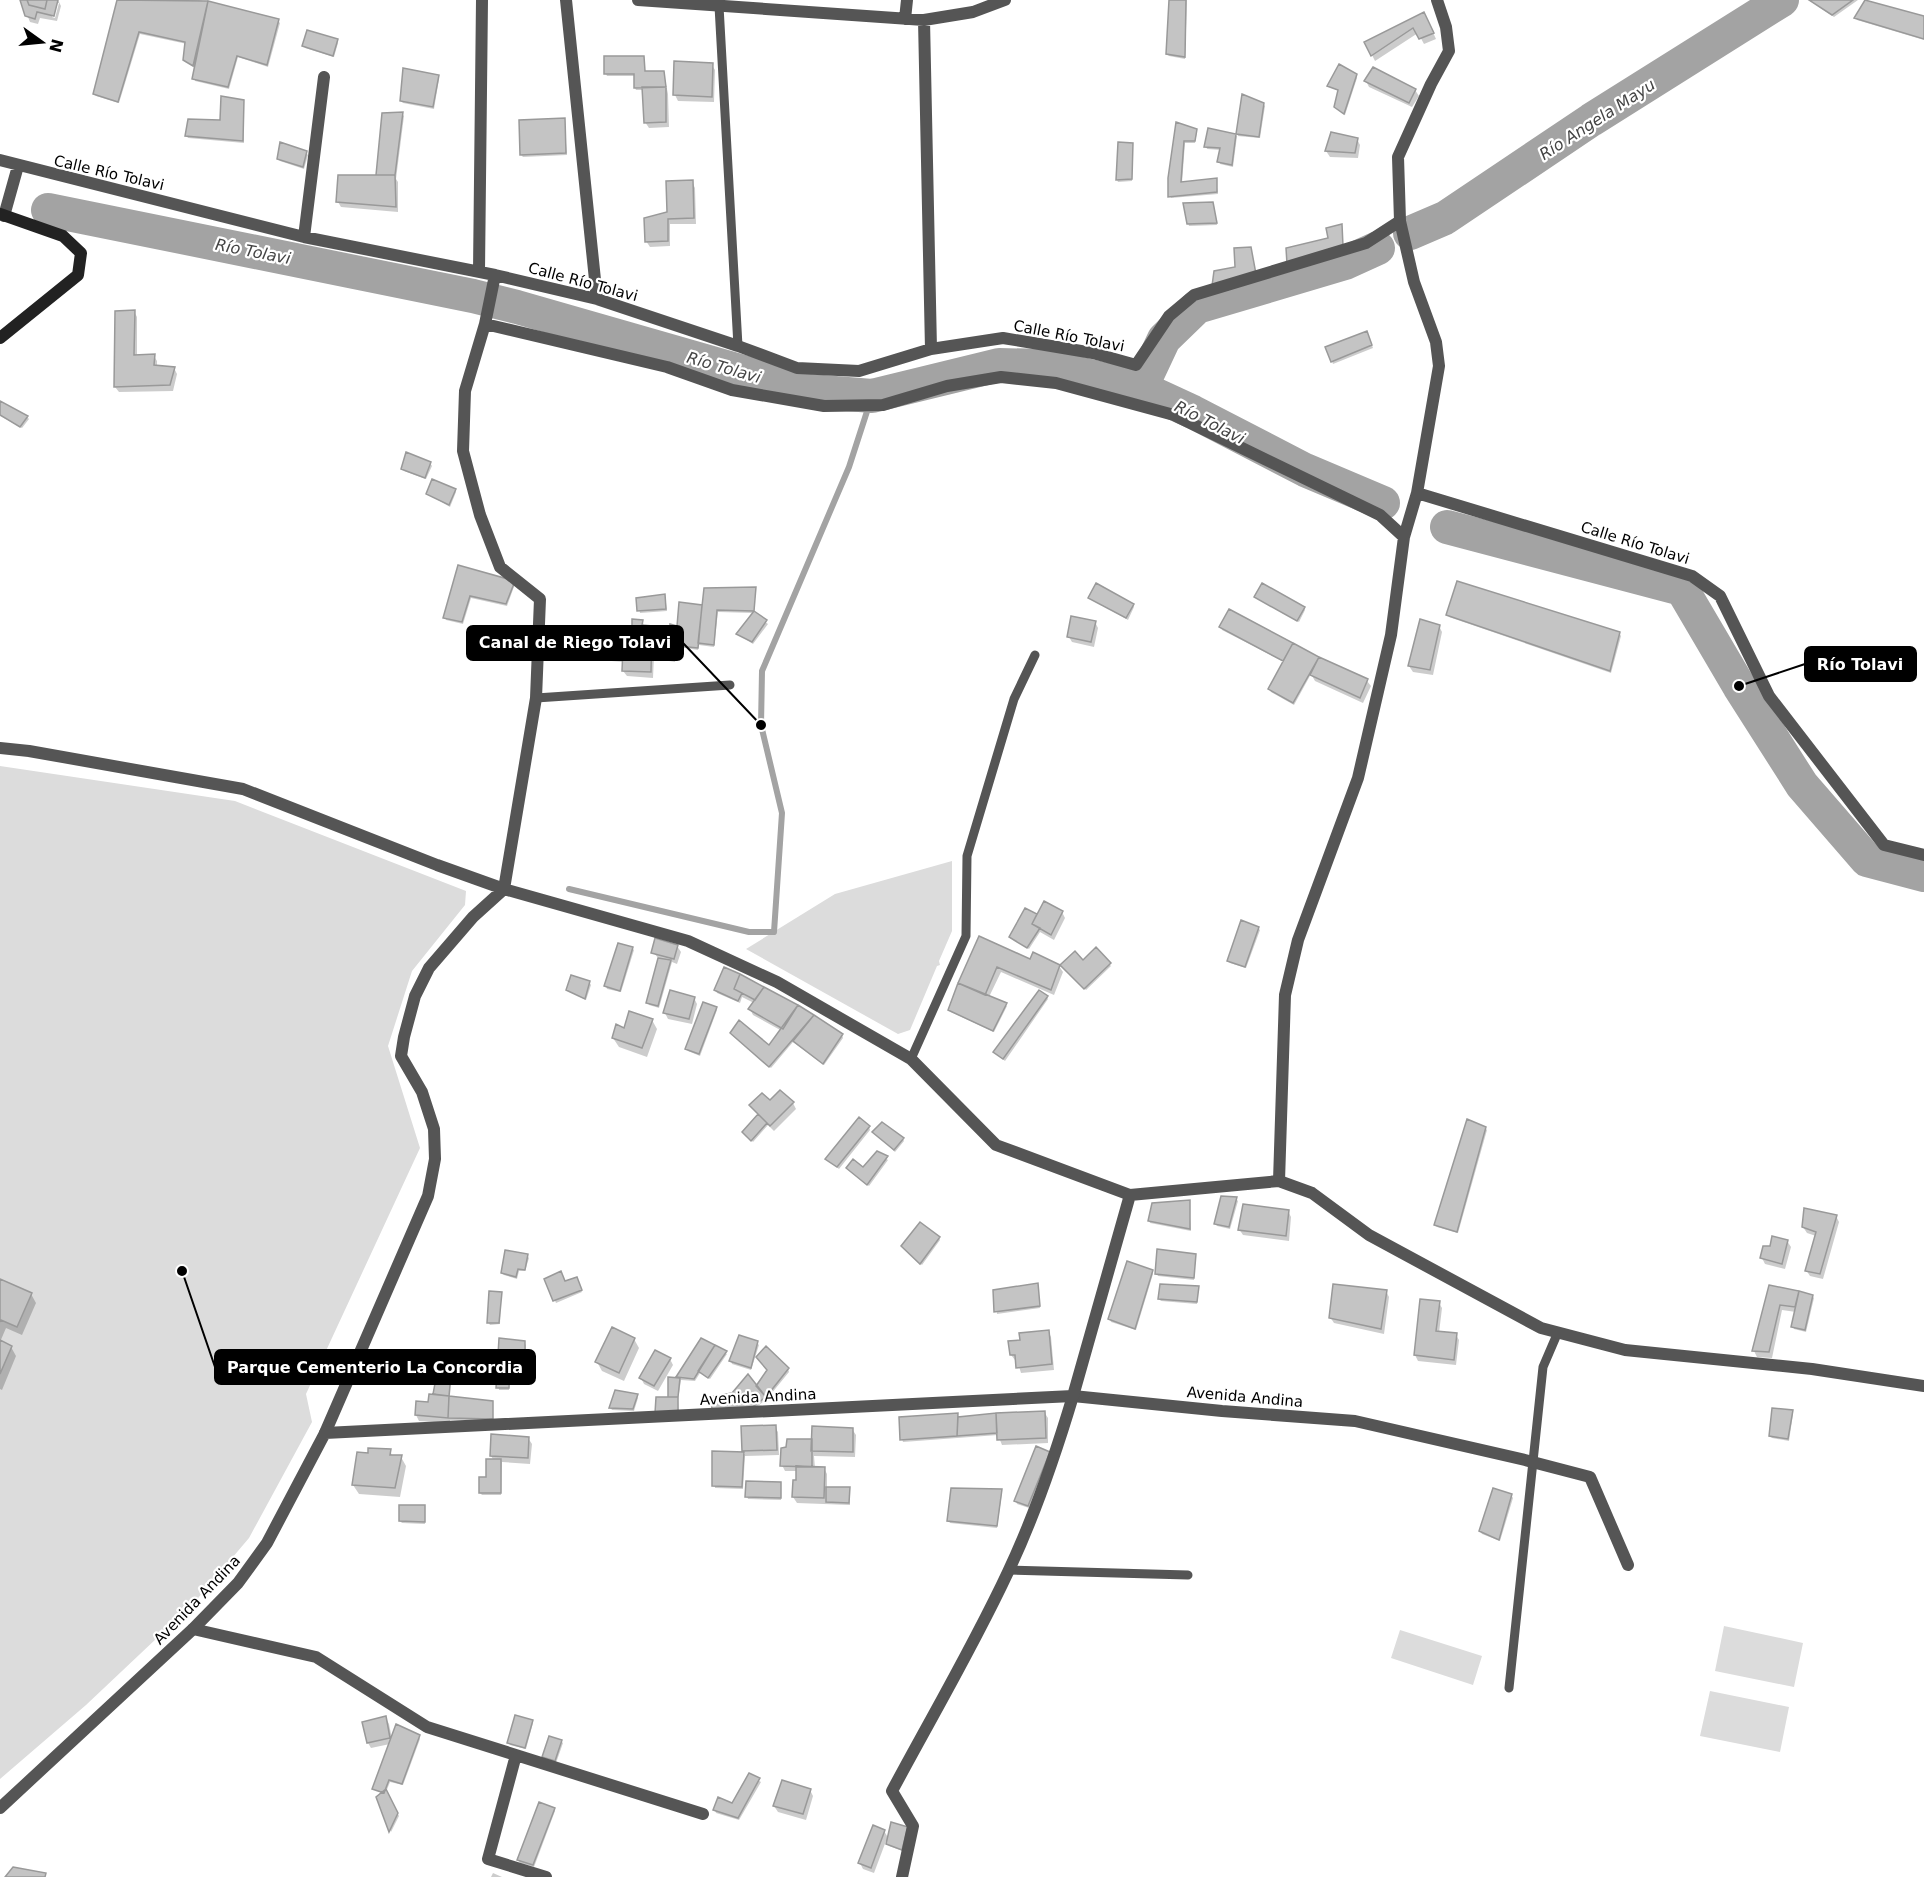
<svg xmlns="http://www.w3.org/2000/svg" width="1924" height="1877" viewBox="0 0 1924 1877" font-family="'DejaVu Sans',sans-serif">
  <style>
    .green { fill: #dcdcdc }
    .shadow { fill: #0003; fill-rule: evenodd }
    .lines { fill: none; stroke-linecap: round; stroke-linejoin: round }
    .stream { stroke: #a3a3a3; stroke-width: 6 }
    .river { stroke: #a3a3a3; stroke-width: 34 }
    .building { fill: #c4c4c4; stroke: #999; stroke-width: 1.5 }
    .service { stroke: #555; stroke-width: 9 }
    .minor { stroke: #555; stroke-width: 12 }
    .tertiary { stroke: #555; stroke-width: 12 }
    .secondary { stroke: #222; stroke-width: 12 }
    .labels { text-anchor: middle; stroke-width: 4.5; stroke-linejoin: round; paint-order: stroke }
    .street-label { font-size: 15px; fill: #000; stroke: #fff }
    .water-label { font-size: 16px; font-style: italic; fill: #444; stroke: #fff }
    .leader { fill: none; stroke: #000; stroke-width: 2 }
    .callout-dot { fill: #000; stroke: #fff; stroke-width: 2 }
    .callout { fill: #000; stroke: #000; stroke-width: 2 }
    .callout-label { font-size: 16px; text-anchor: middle; font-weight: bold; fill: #fff }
  </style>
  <rect width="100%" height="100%" fill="#fff"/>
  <path class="green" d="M0,766l235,35 231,90 -1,14 -53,66 -24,75 32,102 -114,246 6,28 -63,116 -56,66 -107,101 -86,74z
    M952,861v70l-13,30 1,4 -3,1 -27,64 -12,4 -152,-85 89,-55z
    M1724,1626l79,17 -9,44 -79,-16z
    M1400,1630l82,26 -9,29 -82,-27z
    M1710,1691l79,16 -9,45 -80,-16z"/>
  <path class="shadow" d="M21,0h37l3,6 -4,15 -17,-3 -2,6 -8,-2zM56,3h3l-4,15 -3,-1z
    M118,0h81l79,21 2,2 -12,44 -30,-10 -9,32 -34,-8 1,-13 -11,-9 2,-15 -47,-10 -21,69 -23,-7 -2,-2z
    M1171,0h16l-2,59 -16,-3 -2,-2z
    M1809,0h49l-24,17z
    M1856,18h68v22l-67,-20z
    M1427,19l9,20 -12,5 -6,-11 -43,28 -9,-18z
    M337,41l1,2 -4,14 -29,-9 -1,-2z
    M643,58l2,15 19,2 4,19 1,33 -20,1 -4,-6 -2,-32h-7l-1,-2 1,-12h-29l-1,-2z
    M712,65l3,5 -1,32 -36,-1 -3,-6z
    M1356,75l1,3 -12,37 -9,-8 3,-16 -10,-5z
    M438,76l1,3 -5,30 -31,-6 -2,-2z
    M1366,81l49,9 4,6 -7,11 -43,-20z
    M1243,96l20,8 2,2 -5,32 -23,-2 -4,31 -13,-3 1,-14 -14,-1 -1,-3 4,-16 28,6z
    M243,101l1,42 -56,-5 -2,-3 35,-13z
    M402,114l2,2 -8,63 2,3v30l-57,-5 -3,-5 39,-25z
    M564,119l3,36 -44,2 -2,-2z
    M1178,124l18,6 1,2 -2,11h-10l-3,40 34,-3 2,14 -47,4 -1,-2z
    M1332,134l25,5 3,6 -2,13 -28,-1 -4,-6z
    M1132,145v36l-14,1 -1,-2z
    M306,153l2,2 -4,14 -24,-8 -2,-2z
    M692,182l3,6 1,36h-26v22l-20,1 -4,-6z
    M1214,206l3,19 -28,1 -1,-3z
    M134,311l3,6v39h17l3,5v6l17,1 3,6 -4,17 -54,1 -4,-5z
    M1368,335l5,13 -40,16 -6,-17z
    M0,403l27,14 2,2 -7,9 -22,-12z
    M430,463l2,3 -6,13 -22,-8 -1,-2z
    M455,490l1,2 -6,15 -22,-13z
    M460,567l55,17 -8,22 -36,-8 -8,26 -17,-4 -1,-3z
    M755,588l-1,25 14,11 -15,20 -15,-10 16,-21 -36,-1 -4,35 -15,-2 -1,5 -19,-3 -4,15 -6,-1 -2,-2 12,-31 1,-25 23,4z
    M665,595l2,16 -27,2 -3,-14z
    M1256,597l48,11 1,2 -6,12z
    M1090,598l43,7 1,2 -6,13z
    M1229,611l89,47 49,23 4,5 -8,17 -48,-22 -4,-7 -17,31 -23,-13 -2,-3 15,-27 -62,-32 -1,-3z
    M1448,615l171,18 2,3 -10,37 -162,-56z
    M642,621l3,6h7l3,6 -2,45 -26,-2 -4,-5 1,-9 -25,-2 -1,-2 26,-9 9,-21z
    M1095,622l3,6 -4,19 -22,-5 -3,-5z
    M1439,626l3,6 -9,43 -20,-3 -4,-6z
    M1062,912l3,6 -11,22 -14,-8 -11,17 -18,-12 25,-22 1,2z
    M1258,928l2,2 -14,38 -16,-5 -2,-2z
    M979,938l52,23 28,5 4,6 -9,23 -53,-23 -12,25 18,9 -13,26 -43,-20 -1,-2z
    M677,946l4,6 -4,12 -5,-2 -13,46 -10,-3 -1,-2 11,-44 -6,-7z
    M632,948l2,2 -13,42 -14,-3 -1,-3z
    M1083,962l26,2 2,2 -25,24 -24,-25z
    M724,969l74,37 44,29 1,3 -19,27 -31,-23 -22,26 -38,-32 -2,-2 39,14 12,-17 -29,-16 -3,-6 4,-6 -12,-6 -2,6 -23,-10 -1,-3z
    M589,982l2,3 -5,15 -19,-10z
    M1047,997l1,2 -43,62 -9,-7z
    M694,998l3,6 -5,20 -24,-5 -3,-6z
    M716,1008l1,2 -17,46 -12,-5 -1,-2z
    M652,1020l5,9 -10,28 -28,-10 -6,-9 12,-8z
    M780,1092l13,11 3,6 -22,22 -6,-6 -15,17 -7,-8 13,-18 -8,-10 19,-4z
    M869,1127l1,3 -31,39 -10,-8z
    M1485,1128l2,2 -29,103 -21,-6 -2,-2z
    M874,1132l29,7 1,2 -9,11z
    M878,1153l10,7 -19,26 -20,-16 14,-1z
    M1236,1199l2,2 -8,28 -13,-3 -2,-3z
    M1189,1202l2,29 -41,-8 -1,-3z
    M1288,1211l3,6 -2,24 -46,-6 -4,-6z
    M1836,1216l3,6 -16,57 -13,-3 -4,-6 10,-34 -9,-3 -4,-6z
    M939,1238l1,2 -18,25 -18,-16z
    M1787,1241l4,6 -6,22 -20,-5 -3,-6 9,-11z
    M1195,1255l-1,25 -36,-4 -1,-2z
    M527,1256l2,2 -4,13h-6l-2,8 -13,-4 -2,-2z
    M1152,1271l1,3 -17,56 -25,-8 -1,-3z
    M576,1278l6,14 -26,11 -10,-23 19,3z
    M0,1281l31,13 5,9 -14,32 -16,-7 -6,14 11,5 5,9 -14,34 -2,-1z
    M1037,1284l3,24 -43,6 -2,-23z
    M1198,1287l-1,17 -36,-3 -2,-2z
    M1770,1287l28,5 2,2 12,2 2,2 -8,34 -12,-3 -1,-3 3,-14 -14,-2 -10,48 -15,-1 -3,-6z
    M1386,1291l3,6 -5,37 -50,-11 -4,-6z
    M501,1293l-1,31 -10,1 -2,-3z
    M1439,1303l3,5 -3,25 17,2 3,5 -3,25 -38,-4 -3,-6z
    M1048,1331l3,6 3,33 -33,3 -4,-13h-2l-4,-5 10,-14z
    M634,1339l5,9 -15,33 -22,-10 -5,-9z
    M501,1340l23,3 2,2v14l-15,-3 -2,34h-10v-13l-32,-1 -1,-2 33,-12z
    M701,1340l26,14 -17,25 -10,-6 -5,8 -14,-1 -3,20 1,14 -9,-16 6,-19z
    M757,1343l2,2 -8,25 -19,-6 -1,-3z
    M670,1359l3,6 -15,26 -14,-7 -3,-6z
    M451,1365l-1,32 42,5 1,19 -43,-1v3l-31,-2 -3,-6 20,-19 -1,-2z
    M788,1369l1,3 -22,27 -15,11 -19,-15 23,-8z
    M637,1396l1,2 -4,13 -22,-1 -2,-3z
    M1044,1412l4,6v25l-46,2 -4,-10 -95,7 -1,-3 55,-25 1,4z
    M1792,1412l1,2 -4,27 -17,-3 -2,-2z
    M775,1427l3,5 1,23 -34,1 -2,33 -28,-1 -2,-36 32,2 -2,-4z
    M852,1429l4,6 -1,22 -41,-1 1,12h9l3,6v14l22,1 1,16 -53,-2 -4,-6 4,-26h-12l-3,-6 31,-25z
    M528,1438l4,6 -2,20 -28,-2 -1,33h-19l-2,-2 14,-32 -3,-5z
    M390,1451l3,6h8l5,9 -6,31 -41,-3 -6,-9 16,-30z
    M1049,1454l-20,54 -12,-4 -1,-3z
    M781,1483v17l-33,-1 -1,-3z
    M1001,1491l1,2 -5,35 -47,-5 -1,-2z
    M1511,1495l2,3 -13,43 -18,-7 -2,-3z
    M424,1507l1,17 -23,-1 -2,-2z
    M386,1718l3,6 3,15 27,-3 1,3 -17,46 -13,-3 -4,10 13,24 -8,16 -13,-34 5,-5 -9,-4 16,-45 -19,4 -3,-5z
    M532,1721l1,2 -7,26 -16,-4 -1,-2z
    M561,1741l2,2 -7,20 -11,-4z
    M749,1775l12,7 -22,38 -23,-7 -1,-3 17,-5z
    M810,1790l3,6 -7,24 -28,-8 -4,-6z
    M554,1809l1,2 -21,56 -14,-4 -2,-3z
    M884,1831l5,8 14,12 -14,-5 -3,-5 -12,32 -11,-4 -3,-6z
    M493,1873l9,4h-11z"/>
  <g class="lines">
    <path class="stream" d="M569,889l180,43h25l8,-119 -21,-88 1,-54 87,-204 23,-71"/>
    <path class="river" d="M48,210l425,86 44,11 293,84 62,5 127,-31 49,1 93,22 52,24 112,58 78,33
      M1410,233l35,-15 146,-98 191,-120
      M1141,388l23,-49 33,-32 148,-44 33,-15
      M1447,527l235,62 57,97 63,99 65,75 57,15"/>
  </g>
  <path class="building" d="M20,0h38l-4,16 -17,-4 -2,7 -10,-3z
    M27,0h20l-2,9 -16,-4z
    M117,0l91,1 -15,65 -10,-6 2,-18 -46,-10 -21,70 -25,-8z
    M1169,0h17l-1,57 -19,-3z
    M1809,0h44l-21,15z
    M1865,0l59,16v23l-70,-21z
    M208,1l71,18 -12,46 -30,-9 -9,31 -36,-8z
    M1424,12l10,21 -15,6 -6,-11 -42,28 -7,-14z
    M307,30l31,9 -5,17 -31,-10z
    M604,56h40l1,15h19l2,16 -32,1v-14h-30z
    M674,61l39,2 -1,34 -39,-2z
    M1339,64l18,10 -13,40 -10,-7 4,-17 -11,-4z
    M1373,67l43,22 -7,14 -45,-22z
    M403,68l36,7 -6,32 -33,-6z
    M642,87h24v35l-22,1z
    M1242,94l22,9 -5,34 -23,-3z
    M221,96l23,4 -1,41 -58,-5 3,-17 32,1z
    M403,112l-8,63h-19l6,-62z
    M565,118l1,35 -46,2 -1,-35z
    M1176,122l21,7 -2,12h-11l-3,41 36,-4v14l-49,5v-19z
    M1208,128l28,6 -4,31 -15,-3 3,-14 -16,-1z
    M1331,132l27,6 -3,15 -30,-2z
    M280,142l27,9 -4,16 -26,-8z
    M1118,142l15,1 -1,36 -16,1z
    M338,175h57l1,32 -60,-5z
    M693,180l1,38 -26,1v22l-23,1 -1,-24 23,-6 -1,-31z
    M1213,202l4,21 -30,1 -4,-21z
    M1342,224l1,22 -56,18 -1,-16 42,-10 -2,-10z
    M1251,247l5,27 -44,12 2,-15 21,-4 -1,-19z
    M135,310l-1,45 21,-1 -1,11 21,2 -5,18 -56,2 1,-76z
    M1367,331l5,14 -41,17 -6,-15z
    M0,401l28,15 -8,11 -20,-12z
    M406,452l25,10 -6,16 -24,-9z
    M432,479l24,10 -7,16 -23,-11z
    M458,565l57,16 -9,23 -36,-8 -8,26 -19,-4z
    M1457,581l163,51 -10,39 -164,-56z
    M1096,583l38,21 -8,14 -38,-20z
    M1262,583l43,24 -8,14 -43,-24z
    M756,587l-2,24 -37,-1 -3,35 -16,-2 6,-55z
    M665,594l1,15 -29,2 -1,-13z
    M679,602l23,3 -4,43 -20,-2 -3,14 -9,-1 4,-35 7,2z
    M1229,609l64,34 -10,18 -64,-34z
    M754,611l13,9 -15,22 -16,-8z
    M1071,616l25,5 -5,21 -24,-5z
    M632,619l11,1 -1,5 10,1 -1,46 -29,-1 2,-45h8z
    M1420,619l20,6 -10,45 -22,-4z
    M1293,643l26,14 -26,46 -25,-14z
    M595,647h28v13l-27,-2z
    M1319,657l49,22 -8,19 -50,-23z
    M1044,901l19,10 -12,24 -19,-11z
    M1025,908l12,6 -5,10 8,4 -13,20 -18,-11z
    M1241,920l18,7 -14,40 -18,-6z
    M979,936l51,23 3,-7 27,13 -9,25 -54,-23 -12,28 -27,-12z
    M655,938l23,7 -4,14 -23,-6z
    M618,943l15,4 -13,44 -16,-5z
    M1096,947l15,16 -27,26 -24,-24 15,-14 8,9z
    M658,958l13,2 -13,46 -12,-3z
    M724,967l16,7 -6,15 8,4 -4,8 -24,-11z
    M740,974l24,13 -9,13 -21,-11z
    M571,975l19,6 -5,18 -19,-9z
    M958,983l49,20 -14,28 -45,-21z
    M764,987l34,18 -15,24 -35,-20z
    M670,990l25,7 -6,22 -26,-6z
    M1039,990l9,6 -45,63 -10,-7z
    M703,1002l14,5 -18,47 -14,-5z
    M798,1005l16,10 -45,52 -39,-34 9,-13 30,25z
    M629,1011l24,8 -11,29 -30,-10 4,-14 8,4z
    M814,1015l29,19 -20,30 -30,-23z
    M780,1090l14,12 -24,24 -21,-21 13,-12 8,7z
    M758,1114l9,9 -16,18 -9,-9z
    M859,1117l11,9 -33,41 -12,-8z
    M1467,1119l19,8 -29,105 -23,-7z
    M882,1122l22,16 -10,12 -22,-18z
    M877,1151l11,5 -21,29 -21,-17 7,-9 10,8z
    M1221,1196l16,1 -8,30 -15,-3z
    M1190,1200v29l-42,-8 4,-18z
    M1243,1204l46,6 -3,26 -48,-6z
    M1804,1208l33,7 -17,59 -15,-3 11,-39 -14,-5z
    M920,1222l20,15 -20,27 -19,-18z
    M1772,1236l16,4 -6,24 -22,-6 3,-12h7z
    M1157,1249l39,5 -2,24 -39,-4z
    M505,1250l23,4 -3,16 -7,-1 -2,8 -15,-4z
    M1127,1261l26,9 -18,59 -27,-10z
    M561,1271l4,10 12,-4 5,13 -29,11 -9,-22z
    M0,1279l32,14 -15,34 -16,-7 -1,2z
    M1038,1283l2,23 -46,6 -1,-22z
    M1160,1284l39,2 -2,16 -39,-3z
    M1333,1284l54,6 -6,39 -52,-11z
    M1769,1285l30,6 -4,16 -15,-2 -11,47 -17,-1z
    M489,1291l13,1 -3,31h-12z
    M1799,1291l14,4 -8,35 -14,-3z
    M1420,1299l20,2 -4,30 21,2 -3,27 -40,-5z
    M612,1327l23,11 -16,35 -24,-11z
    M1049,1330l3,34 -36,4 -1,-13h-5l-2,-14 12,-1 -1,-7z
    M739,1335l19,6 -7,27 -22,-7z
    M499,1338l26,3v16l-15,-3 -1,34h-13z
    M701,1338l14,7 -21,34 -18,-2z
    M0,1340l12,6 -12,28z
    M715,1345l12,6 -19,27 -10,-7z
    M766,1346l23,22 -23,29 -10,-11 11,-16 -11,-13z
    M655,1350l16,8 -17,28 -15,-8z
    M439,1362l13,2 -3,32 -16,-2z
    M748,1374l18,23 -15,11 -38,4 -4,-15 23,-4z
    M668,1377l12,1 -2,19h-10z
    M615,1390l23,4 -5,15 -24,-1z
    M429,1394l20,2 -1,22 -33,-3 1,-14 12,1z
    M449,1396l44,5v18l-45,-1z
    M656,1397h22v15l-23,1z
    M1772,1408l21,2 -5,29 -19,-3z
    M1045,1411l1,27 -49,2 -1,-27z
    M958,1413l-1,23 -57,4 -1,-23z
    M996,1413l1,20 -40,3 1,-19z
    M776,1425l1,25 -35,1 -1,-25z
    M812,1426l41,2v24l-42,-1z
    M491,1434l38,3 -1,21 -38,-2z
    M787,1439h25v28l-32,-1 1,-18 5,-1z
    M1036,1446l14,6 -22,54 -14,-5z
    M368,1448l23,1 -1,6h12l-7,33 -43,-3 5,-33 11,1z
    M712,1451l32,1 -2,35 -30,-1z
    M486,1459h15v34h-22v-16h7z
    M796,1466l29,1 -1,31 -32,-1 1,-17h3z
    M746,1481l35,1v16l-36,-1z
    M826,1487h24l-1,16 -23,-1z
    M951,1488l51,1 -5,37 -50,-5z
    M1493,1488l19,6 -13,46 -20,-9z
    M399,1505h26v17l-26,-1z
    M515,1715l18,5 -8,28 -18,-5z
    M386,1716l4,22 -23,5 -5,-21z
    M396,1724l24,11 -18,49 -13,-4 -5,13 -12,-4z
    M549,1736l13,4 -7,21 -13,-4z
    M749,1773l11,5 -22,40 -25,-8 5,-13 14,6z
    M782,1780l29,9 -8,25 -30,-8z
    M386,1789l12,24 -9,19 -13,-35z
    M539,1802l16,6 -22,57 -16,-5z
    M891,1822l17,5 -6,23 -16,-6z
    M873,1825l12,5 -14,38 -13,-5z
    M13,1867l33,6 -1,4h-40z"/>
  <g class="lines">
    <path class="service" d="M719,6l19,340
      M536,698l194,-13
      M911,1059l55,-123 1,-80 47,-157 21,-44
      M1009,1570l179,5
      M1509,1688l34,-321 15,-35"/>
    <path class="minor" d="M566,0l31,299
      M638,0l286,20 49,-8 32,-12
      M905,19l2,-19
      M924,20l7,329
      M0,160l304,77 191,38 102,24 141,47 59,22 62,3 72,-22 72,-11 90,15 43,12 33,-49 25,-21 172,-52 34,-22
      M4,216l14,-50
      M304,237l20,-160
      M479,271l3,-271
      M485,324l182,43 65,23 92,16 59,-1 64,-19 54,-9 55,6 118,32 206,100 24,22
      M1417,493l275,83 28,20 49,100 115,149 40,10
      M0,748l29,3 214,38 194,76 67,24 184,52 89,41 134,77 85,86 134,50
      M1279,1181l6,-186 13,-55 60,-162 33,-143 13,-98 13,-44 22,-127 -3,-24 -22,-60 -14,-61 -2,-64 33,-73 18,-33 -3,-24 -9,-27
      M325,1433l103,-237 7,-37 -1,-30 -12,-37 -21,-36 3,-19 11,-41 14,-28 44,-51 31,-28 32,-191 4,-99 -40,-32 -20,-52 -17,-64 2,-60 20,-67 10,-49
      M193,1629l123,28 111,70 276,87
      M516,1755l-28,104 58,18
      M902,1877l11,-51 -21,-35c39,-73 81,-144 116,-219 27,-57 47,-116 65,-176l149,15 133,10 170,39 65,17 38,88"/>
    <path class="tertiary" d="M0,1808l193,-179 45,-46 29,-40 58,-110 748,-37 57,-201 149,-14 33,12 57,42 172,93 84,22 187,19 112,17"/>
    <path class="secondary" d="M0,214l63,22 18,17 -3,22 -78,63"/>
  </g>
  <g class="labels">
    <g class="street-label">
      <text transform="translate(109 173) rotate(13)" y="5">Calle Río Tolavi</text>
      <text transform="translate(583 282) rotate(15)" y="5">Calle Río Tolavi</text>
      <text transform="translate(1069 336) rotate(11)" y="5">Calle Río Tolavi</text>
      <text transform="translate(1635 543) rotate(17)" y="5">Calle Río Tolavi</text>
      <text transform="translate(758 1397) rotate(-3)" y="5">Avenida Andina</text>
      <text transform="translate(1245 1397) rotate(5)" y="5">Avenida Andina</text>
      <text transform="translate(197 1600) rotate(-46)" y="5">Avenida Andina</text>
    </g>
    <g class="water-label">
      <text transform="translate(1597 119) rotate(-33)" y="6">Río Angela Mayu</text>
      <text transform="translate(253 251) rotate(11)" y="6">Río Tolavi</text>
      <text transform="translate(724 367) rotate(16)" y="6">Río Tolavi</text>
      <text transform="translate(1210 422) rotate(27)" y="6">Río Tolavi</text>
    </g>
  </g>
  <path class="leader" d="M761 725L683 643M1739 686L1805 664M182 1271L215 1367"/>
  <g class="callout-dot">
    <circle cx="761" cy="725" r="6"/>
    <circle cx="1739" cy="686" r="6"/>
    <circle cx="182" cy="1271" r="6"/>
  </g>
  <g class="callout">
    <rect x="467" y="626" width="216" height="34" rx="6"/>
    <rect x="1805" y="647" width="111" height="34" rx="6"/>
    <rect x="215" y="1350" width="320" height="34" rx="6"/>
  </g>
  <g class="callout-label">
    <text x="575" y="648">Canal de Riego Tolavi</text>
    <text x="1860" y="670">Río Tolavi</text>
    <text x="375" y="1373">Parque Cementerio La Concordia</text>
  </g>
  <g transform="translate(42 42) rotate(105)" stroke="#ffffff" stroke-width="4.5" paint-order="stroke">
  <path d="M0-4.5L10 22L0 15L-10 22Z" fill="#000000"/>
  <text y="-9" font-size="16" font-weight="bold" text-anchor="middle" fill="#000000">N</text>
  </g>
</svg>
